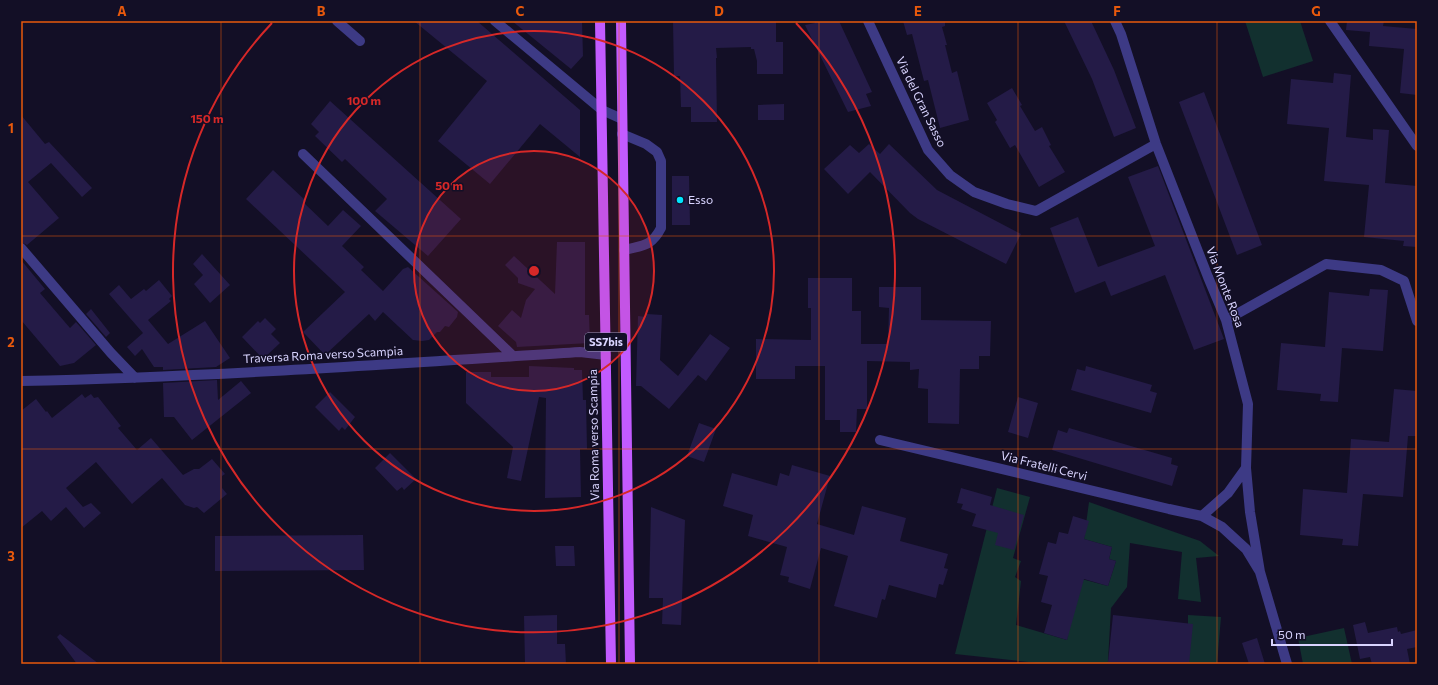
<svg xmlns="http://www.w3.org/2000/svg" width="1438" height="685" viewBox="0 0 1438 685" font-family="Commissioner,sans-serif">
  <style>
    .green { fill: #12302f }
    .building { fill: #241b47 }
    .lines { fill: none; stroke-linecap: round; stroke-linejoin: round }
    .minor { stroke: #3d3a85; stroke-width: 10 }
    .major { stroke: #c25bff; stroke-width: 10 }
    .grid { fill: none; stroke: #e8590c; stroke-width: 1; stroke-opacity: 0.55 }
    .ring { fill: none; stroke: #d62828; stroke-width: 2 }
    .poi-dot { fill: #00e5ff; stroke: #130f26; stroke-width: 1.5 }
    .labels { text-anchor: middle; stroke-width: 3; stroke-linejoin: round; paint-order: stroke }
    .shield { fill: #130f26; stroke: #9e99be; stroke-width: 1 }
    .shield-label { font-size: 11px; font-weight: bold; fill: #d9d4ff }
    .street-label { font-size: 12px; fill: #d9d4ff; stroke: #130f26 }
    .poi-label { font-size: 12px; fill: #d9d4ff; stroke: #130f26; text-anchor: start }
    .centre { fill: #d62828; stroke: #130f26; stroke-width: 2 }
    .ring-label { font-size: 12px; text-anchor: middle; font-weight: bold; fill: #d62828; stroke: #130f26; stroke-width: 3; stroke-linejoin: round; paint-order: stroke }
    .neatline { fill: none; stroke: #e8590c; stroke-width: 1.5 }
    .grid-label { font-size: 13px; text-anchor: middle; font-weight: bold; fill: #e8590c }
  </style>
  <rect width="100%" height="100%" fill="#130f26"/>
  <path class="green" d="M1245,21h55l13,40 -50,16z
    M997,488l33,9 -17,61 8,3 -6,16 6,4 -5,44 51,15 7,-63 34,9 8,-25 -7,-2 3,-12 -28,-8 5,-37 111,39 19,15 -23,2 5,44 -23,-3 4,-47 -52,-9 -3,44 -16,21 -3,53 22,3h-83l-92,-10z
    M1188,615l33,2 -4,47h-29z
    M1344,628l8,36h-49l-5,-26z"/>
  <path class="building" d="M414,21h63l103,89v47l-40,-33 -50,60 -52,-43 49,-60z
    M512,21h70l1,35 -12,13z
    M673,21h103v21h7v32h-26v-13l-3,-12h-3v-2l-35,1 1,10h-1l1,64h-26v-15h-10l-1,-31h-6z
    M814,21h25l33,71 -6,2 5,12 -23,6 -43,-87 10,-2z
    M903,21h42v5l-3,1 5,18h-2l7,28 5,-2 12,49 -29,8 -12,-48 -4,1 -12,-47 -5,1z
    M1064,21h27l23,49 22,58 -22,9 -22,-58z
    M1347,21h37l-1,5 34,3v66l-17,-2 4,-44 -35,-3 1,-14 -24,-2z
    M1334,73l17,2 -5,62 27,3v-11l16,1 -4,53 32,3v61l-14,-1 1,-5 -40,-4 5,-52 -45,-4 5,-53 -42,-4 4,-45 42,4z
    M1012,88l10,17 -2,1 15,25 7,-4 9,18 -2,1 16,26 -26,15 -24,-42 -5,3 -15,-26 2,-2 -10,-17z
    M1204,92l58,153 -25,10 -58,-153z
    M330,101l131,118 -33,37 -53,-45 12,-12 -42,-40 -3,3 -27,-26 4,-4 -8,-8z
    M784,104v16h-26v-15z
    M21,115l24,29 4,-2 43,46 -10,9 -31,-34 -23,19 31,36 -32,27 -6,-3z
    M869,144l11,10 9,-10 48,46 84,44 -15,30 -88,-45 -8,-6 -40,-41 -22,22 -24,-25 26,-24 9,8z
    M1158,166l66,173 -30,11 -29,-75 -54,21 -6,-15 -30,12 -25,-65 28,-11 20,50 57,-21 -27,-69z
    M273,170l33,31 -2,2 24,23 15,-16 18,16 -19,20 22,21 -3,3 22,21 20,-22 5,-2 50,45 -1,5 -8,10 -4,-1 -5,6h-3l-8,8 -7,1 -9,-1 -30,-28 -8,9 -6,-7 -44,41 -22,-23 42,-40 -99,-93z
    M672,176h17l1,49h-18z
    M557,242h28v73h4l1,28 -73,4 -1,-5 -18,-16 14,-16 9,8 5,-18 9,-11 -17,-6v-5l-13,-13 9,-9 41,38z
    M202,254l28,31 -20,18 -16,-19 9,-9 -10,-11z
    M21,260l24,29 -5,4 30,35 6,-6 20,23 -22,18 -14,3 -39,-46z
    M808,278h44v33h9v33h27l1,-36 -10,-1v-20h42v33l70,1 -1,35h-11v13h-19l-1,55 -31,-1v-34l-10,-1 1,-19 -9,1v-8l-43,-1v48h-10l-1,23h-16v-12h-15v-54h-30v13h-39v-40l55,1v-32h-3z
    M159,280l13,16 -3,3 2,2 -23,19 20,24 37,-23 25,37 -14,9 -53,3v-3h-9l-12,-18 -7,7 -8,-9 16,-14 -34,-39 10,-9 12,14 13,-10 2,2z
    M1370,289l18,1 -5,61 -41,-3 -4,54 -18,-1 1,-7 -44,-4 4,-47 44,4 4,-55 40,4z
    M91,309l19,24 -4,4 -20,-23z
    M647,314l15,1 -2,45 18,16 32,-42 20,14 -24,33 -8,-6 -29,34 -28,-23h-5l2,-70 8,1z
    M265,318l11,11 -5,5 9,9 -17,16 -21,-22 16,-16 2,2z
    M529,366l45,2v2h8l1,30h3l1,49h-7l1,48 -36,1 1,-100 -7,-1 -18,84 -14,-3 6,-31 -47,-44v-31h25v5h38z
    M1086,366l66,19 -2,6 7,2 -6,20 -80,-23 6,-21 8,2z
    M217,380l1,20 23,-19 10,12 -59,47 -18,-23h-10l-1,-34z
    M1394,389l23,2v45h-9l-5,61 -40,-3 -5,52 -16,-1 1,-6 -43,-4 3,-46 44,4 4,-54 38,3z
    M330,392l25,25 -10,13 -3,-3 -3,4 -24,-24z
    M82,394l3,4 6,-4 3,4 4,-1 23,29 -3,2 19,22 14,-12 32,37 11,-6h5l13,-10 13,15 -3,2v12l5,6 -23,19 -7,-6 -3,1 -9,-3 -23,-27 -30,26 -36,-42 -30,26 17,19 8,-4 10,10 -17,15 -18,-21 -15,14 -9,-10 -21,17v-117l15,-12 10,13 1,-1 5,7z
    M1018,397l20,6 -10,35 -20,-6z
    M699,423l17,6 -12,33 -17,-6z
    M1069,428l103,30 -1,6 7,2 -6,20 -120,-36 6,-20 9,3z
    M390,453l26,26 -12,11 -2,-3 -5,4 -22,-23z
    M792,465l38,11 -13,48 37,11 8,-29 44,12 -6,23 48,13 -4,14 4,1 -5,16 -4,-1 -3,14 -47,-13 -4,15 -3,-1 -5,19 -43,-12 14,-50 -27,-8 -11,41 -22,-7 1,-5 -9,-2 7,-28 -39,-11 5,-21 -30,-9 9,-33 45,13 3,-13 9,3z
    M961,488l31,9 -2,8 34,10 -10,35 -19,-5 3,-12 -26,-7 4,-12 -15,-5 2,-5 -6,-1z
    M651,507l34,13 -4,105 -19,-1 1,-26h-14z
    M1073,516l16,5 -5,18 28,8 -3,12 7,2 -8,25 -24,-7 -17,61 -23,-7 8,-28 -11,-3 7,-26 -9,-2 9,-32 8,2 3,-12 9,2z
    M363,535l1,35 -149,1v-35z
    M555,546h19l1,20h-19z
    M557,615v29h8l1,20h-41l-1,-48z
    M1113,615l80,9 -4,40h-59l-22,-2z
    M1365,622l3,11 29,-6 1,5 2,-1 1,3 16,-4v17l-10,2 3,15h-38l-2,-7 -10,2 -7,-34z
    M60,634l39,30h-22l-20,-27z
    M1257,638l8,26h-16l-7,-21z"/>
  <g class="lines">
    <path class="minor" d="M337,21l23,20
      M495,21l107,89 20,9
      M868,21l60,129 22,25 24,17 33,12 29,7 120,-67
      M1115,21l6,13 35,110 52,133 18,43 22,84 -2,64 4,44 10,60
      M1330,21l87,125
      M622,134l24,10 11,8 4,9v67c-10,19 -18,17 -37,22
      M303,154l210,202
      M21,248l90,105 24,25
      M1226,320l100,-56 55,6 23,11 13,40
      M21,381c187,-4 373,-17 559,-29l26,3
      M880,440l289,69 33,7 20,11 24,22 14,23 27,92
      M1202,516l26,-23 18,-25"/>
    <path class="major" d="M600,21l11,643
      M621,21l9,643"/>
  </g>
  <path class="grid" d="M221,21v643M420,21v643M619,21v643M819,21v643M1018,21v643M1217,21v643M21,236h1396M21,449h1396"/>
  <circle cx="534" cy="271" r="120" fill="#d62828" fill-opacity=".12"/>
  <g class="ring">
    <circle cx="534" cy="271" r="120"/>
    <circle cx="534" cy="271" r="240"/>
    <path d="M796 23A361 361 0 1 1 272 23"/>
  </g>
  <circle class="poi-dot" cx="680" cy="200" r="4"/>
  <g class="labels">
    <rect class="shield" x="585" y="333" width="42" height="18" rx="3"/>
    <g class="shield-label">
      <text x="606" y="346">SS7bis</text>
    </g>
    <g class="street-label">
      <text transform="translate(921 102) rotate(64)" y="4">Via del Gran Sasso</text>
      <text transform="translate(1225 287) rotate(69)" y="4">Via Monte Rosa</text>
      <text transform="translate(323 355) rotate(-3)" y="4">Traversa Roma verso Scampia</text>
      <text transform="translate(594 435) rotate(-91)" y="4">Via Roma verso Scampia</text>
      <text transform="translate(1044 466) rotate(14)" y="4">Via Fratelli Cervi</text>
    </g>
    <g class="poi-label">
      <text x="688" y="204">Esso</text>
    </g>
  </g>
  <circle cx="534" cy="271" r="6" class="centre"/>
  <g class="ring-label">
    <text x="364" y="105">100 m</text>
    <text x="207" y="123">150 m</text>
    <text x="449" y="190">50 m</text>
  </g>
  <rect width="1438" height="685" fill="none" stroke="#130f26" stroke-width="44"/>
  <path d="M1272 639v6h120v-6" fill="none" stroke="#d9d4ff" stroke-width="2"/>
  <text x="1278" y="639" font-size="12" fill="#d9d4ff" stroke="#130f26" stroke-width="3" paint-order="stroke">50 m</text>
  <rect x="22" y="22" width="1394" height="641" class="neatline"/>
  <g class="grid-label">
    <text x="122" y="16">A</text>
    <text x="321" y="16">B</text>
    <text x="520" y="16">C</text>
    <text x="719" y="16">D</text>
    <text x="918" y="16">E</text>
    <text x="1117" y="16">F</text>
    <text x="1316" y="16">G</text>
    <text x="11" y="133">1</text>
    <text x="11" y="347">2</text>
    <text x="11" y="561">3</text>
  </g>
</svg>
